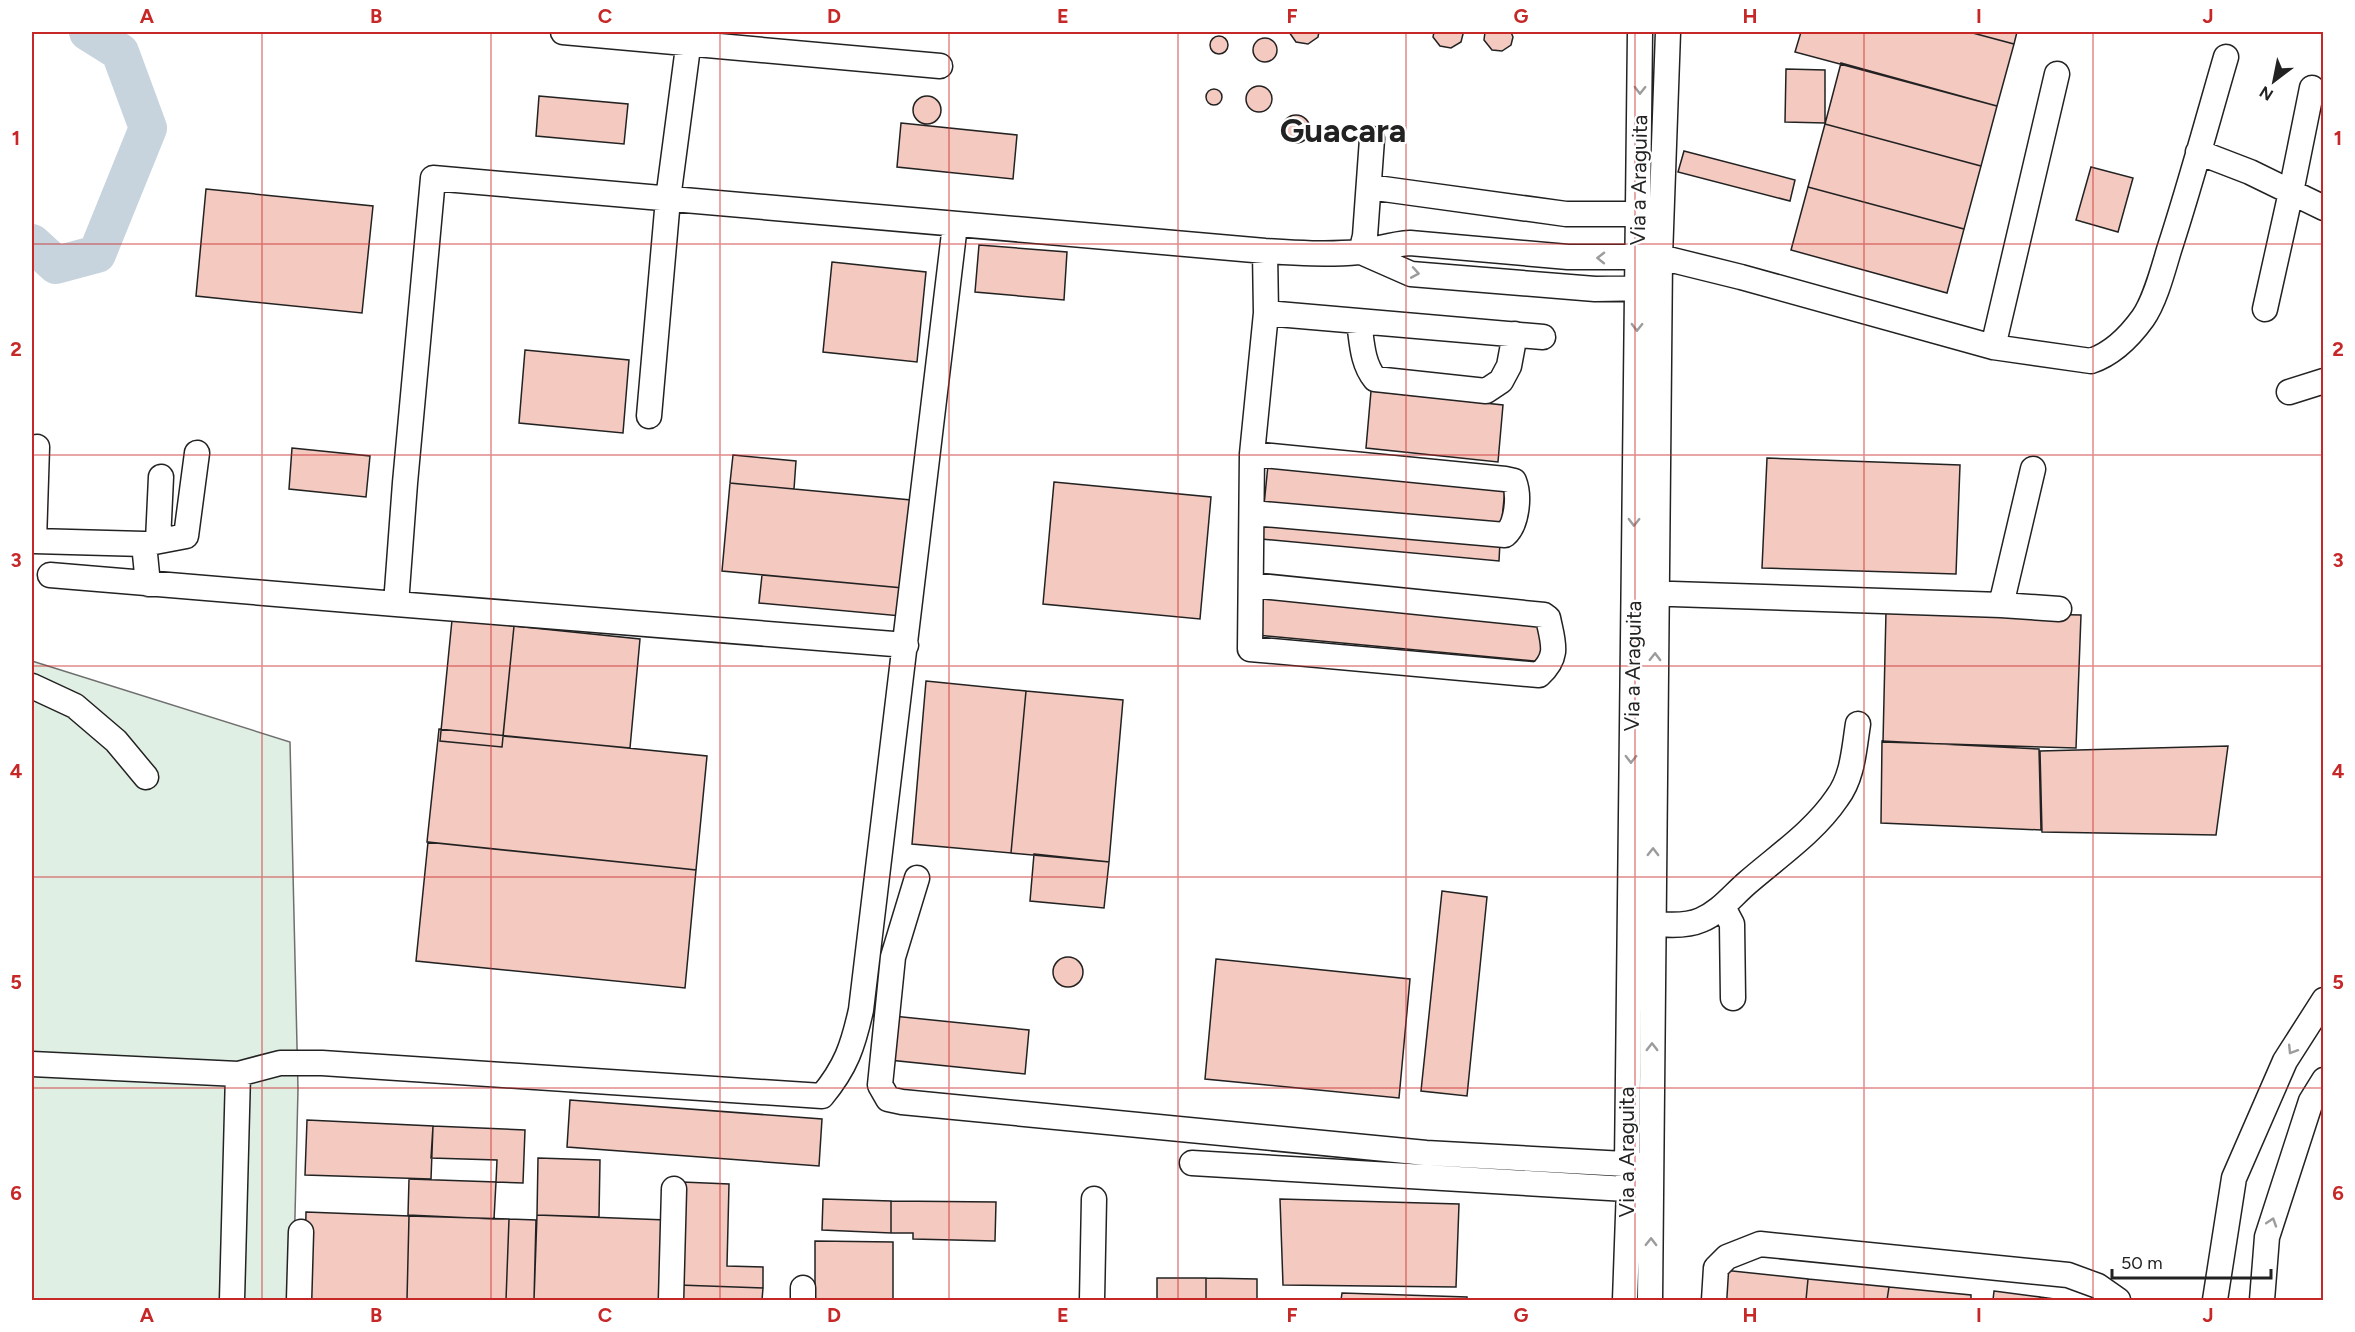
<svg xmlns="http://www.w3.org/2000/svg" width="2355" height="1332" viewBox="0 0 2355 1332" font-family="Figtree,sans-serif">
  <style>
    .green { fill: #e0efe3; stroke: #6f6f6f; stroke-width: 1.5 }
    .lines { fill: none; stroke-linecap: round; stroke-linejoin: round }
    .river { stroke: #c7d3dd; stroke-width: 38 }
    .building { fill: #f3c9c0; stroke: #222; stroke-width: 1.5 }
    .minor-casing { stroke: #222; stroke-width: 27 }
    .minor { stroke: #fff; stroke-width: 24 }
    .oneway { stroke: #9c9c9c }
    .grid { fill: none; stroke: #c62828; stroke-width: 1.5; stroke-opacity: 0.55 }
    .labels { text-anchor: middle; stroke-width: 4.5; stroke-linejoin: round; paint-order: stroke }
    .street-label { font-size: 21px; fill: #222; stroke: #fff }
    .town-label { font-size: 33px; font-weight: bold; fill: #222; stroke: #fff }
    .neatline { fill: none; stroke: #c62828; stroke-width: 2 }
    .grid-label { font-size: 20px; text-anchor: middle; font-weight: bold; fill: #c62828 }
  </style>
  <rect width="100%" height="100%" fill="#fff"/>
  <path class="green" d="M32,661l258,81 8,347 -5,211h-261z"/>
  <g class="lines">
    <path class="river" d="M32,243l24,22 41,-11 51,-126 -28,-76 -32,-20"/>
  </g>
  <path class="building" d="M1289,32h30l-1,5 -10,7 -12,-2z
    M1434,32h28l1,2 -2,8 -10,6 -11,-2 -7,-9z
    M1485,32h26l2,5 -2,8 -9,6 -10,-1 -8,-10z
    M1801,32h168l45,12 -17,62 -202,-54z
    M1969,32h48l-3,12z
    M1210 45a9 9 0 1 1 18 0a9 9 0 1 1-18 0Z
    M1253 50a12 12 0 1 1 24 0a12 12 0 1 1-24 0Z
    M1841,63l156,43 -16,60 -156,-42z
    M1786,69l39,1v53l-40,-1z
    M1246 99a13 13 0 1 1 26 0a13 13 0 1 1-26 0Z
    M1206 97a8 8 0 1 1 16 0a8 8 0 1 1-16 0Z
    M539,96l89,8 -4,40 -88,-8z
    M913 110a14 14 0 1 1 28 0a14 14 0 1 1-28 0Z
    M1282 129a14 14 0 1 1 28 0a14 14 0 1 1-28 0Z
    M901,123l116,12 -4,44 -116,-12z
    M1825,124l156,42 -17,63 -156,-42z
    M1684,151l111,29 -5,21 -112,-29z
    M2091,167l42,11 -15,54 -42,-12z
    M1808,187l156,42 -17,64 -156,-43z
    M206,189l167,17 -11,107 -166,-17z
    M979,245l88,7 -3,48 -89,-8z
    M832,262l94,10 -9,90 -94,-10z
    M525,350l104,10 -6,73 -104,-10z
    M1371,391l132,14 -5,57 -132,-14z
    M292,448l78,8 -4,41 -77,-8z
    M733,455l63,6 -2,28 -64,-6z
    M1767,458l193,7 -4,109 -194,-6z
    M1268,465l237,24 -4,40 -237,-24z
    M1054,482l157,15 -11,122 -157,-15z
    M730,483l181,17 -8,88 -181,-17z
    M1263,520l237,22 -1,19 -238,-22z
    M762,575l141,13 -2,28 -142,-13z
    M1261,597l286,28 -3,37 -287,-27z
    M1886,611l195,4 -5,133 -193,-6z
    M452,620l62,6 -12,121 -62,-6z
    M514,626l126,13 -10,109 -127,-12z
    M926,681l100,10 -15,162 -99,-9z
    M1026,691l97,9 -14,162 -98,-9z
    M439,729l268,27 -11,114 -269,-28z
    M1882,741l157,8 2,81 -160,-7z
    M2228,746l-12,89 -174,-3 -2,-81z
    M428,842l268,28 -11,118 -269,-27z
    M1034,854l75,8 -5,46 -74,-7z
    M1442,891l45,6 -20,199 -46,-5z
    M1053 972a15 15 0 1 1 30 0a15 15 0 1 1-30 0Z
    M1216,959l194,20 -11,119 -194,-19z
    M893,1016l136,14 -4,44 -136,-14z
    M570,1100l252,19 -3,47 -252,-19z
    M307,1120l126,6 -2,53 -126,-4z
    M433,1126l92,4 -2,53 -27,-1 1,-22 -66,-2z
    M538,1158l62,2 -1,57 -62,-2z
    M409,1179l87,3 -2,37 -86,-4z
    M682,1182l47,2 -2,82 36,1v21l-84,-3z
    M823,1199l68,2v32l-69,-3z
    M1280,1199l179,5 -3,83 -173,-2z
    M891,1201l105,1 -1,39 -82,-2v-6h-22z
    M306,1212l103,4 -2,84h-103z
    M537,1215l129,5 -3,80h-129z
    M409,1216l100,3 -3,81h-99z
    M509,1219l27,1 -2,80h-28z
    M815,1241l78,1v58h-78z
    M1723,1270l85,9 -2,21h-86z
    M1157,1278h49v22h-49z
    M1206,1278l51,1v21h-51z
    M1808,1279l81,8 -2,13h-81z
    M679,1285l84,3 -1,12h-83z
    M1889,1287l82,8v5h-84z
    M1994,1291l46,6v3h-47z
    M1342,1293l125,4v3h-126z
    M2040,1297l22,3h-22z"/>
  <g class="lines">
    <defs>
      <path id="minor" d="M563,32l377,34
        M2312,88l-21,104 33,16
        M2198,152l52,20 41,20 -26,117
        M1369,187l197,27h87
        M1361,252l50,22 184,15 58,-1
        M1361,252l4,-16 7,-97
        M1266,313l277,24
        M1359,322c3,20 3,41 16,57l111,12 15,-10 8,-15 6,-32
        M1993,347l64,-273
        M2289,392l35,-11
        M649,416l19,-217 22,-167
        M37,447l-3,94 110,3 4,40
        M1252,513l253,22c12,-10 15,-39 9,-54l-9,-2 -253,-25
        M158,541l3,-64
        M144,544l42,-8 11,-83
        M50,575l346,29 9,-121 28,-305 832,73c31,2 63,4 94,1 17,-2 32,-8 51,-9l158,14h92l81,20 252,70 98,14c21,-7 39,-25 52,-43 12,-17 20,-48 26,-68 21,-64 38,-128 57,-193
        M1251,585l293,30 4,3c5,25 12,38 -9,57l-289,-26 2,-195 14,-141 -1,-62
        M1642,593l359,12 58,4
        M396,604l510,41
        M2001,605l32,-136
        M32,686l43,20 41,35 30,36
        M917,878l-24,79 -13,128 8,14 14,3 524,51 217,12
        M1723,907l9,17 1,74
        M1637,922c19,2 46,6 64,-2 19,-8 31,-24 46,-37 31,-27 67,-51 90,-85 16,-21 17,-49 21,-74
        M32,1064l206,10 42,-11h42l500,33c24,-29 31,-50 39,-86l94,-785
        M1192,1163l451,27
        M232,1300l6,-226
        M299,1300l2,-68
        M671,1300l3,-111
        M803,1300v-12
        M1092,1300l2,-101
        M1625,1300l4,-112 -2,-24 13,-1132
        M1650,1300l10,-1043 8,-225
        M1714,1300l2,-32 11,-11 33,-13 308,31 30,11 20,14
        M2215,1300l19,-122 51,-117 39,-61
        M2262,1300l5,-63 44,-136 13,-21"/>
    </defs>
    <use href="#minor" class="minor-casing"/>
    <use href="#minor" class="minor"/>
  </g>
  <defs><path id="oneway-chevron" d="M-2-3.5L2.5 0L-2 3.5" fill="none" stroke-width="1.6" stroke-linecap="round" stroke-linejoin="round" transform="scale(1.5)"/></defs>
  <g class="oneway">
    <use href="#oneway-chevron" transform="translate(1640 90) rotate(91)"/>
    <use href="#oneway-chevron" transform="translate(1601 258) rotate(-179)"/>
    <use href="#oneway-chevron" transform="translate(1415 273) rotate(10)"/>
    <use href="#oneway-chevron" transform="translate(1637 327) rotate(91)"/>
    <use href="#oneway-chevron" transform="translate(1634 522) rotate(91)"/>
    <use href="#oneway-chevron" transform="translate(1655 657) rotate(-89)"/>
    <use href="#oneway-chevron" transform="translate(1631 759) rotate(91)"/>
    <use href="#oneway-chevron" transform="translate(1653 852) rotate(-89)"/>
    <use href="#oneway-chevron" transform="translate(1652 1047) rotate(-90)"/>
    <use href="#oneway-chevron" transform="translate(2292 1050) rotate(122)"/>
    <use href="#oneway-chevron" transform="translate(2272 1222) rotate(-72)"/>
    <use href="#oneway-chevron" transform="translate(1651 1242) rotate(-89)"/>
  </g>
  <path class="grid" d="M262,32v1268M491,32v1268M720,32v1268M949,32v1268M1178,32v1268M1406,32v1268M1635,32v1268M1864,32v1268M2093,32v1268M32,244h2292M32,455h2292M32,666h2292M32,877h2292M32,1088h2292"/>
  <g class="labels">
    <g class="street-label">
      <text transform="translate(1639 180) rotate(-89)" y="7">Via a Araguita</text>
      <text transform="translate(1633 666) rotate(-89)" y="7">Via a Araguita</text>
      <text transform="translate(1627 1152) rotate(-90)" y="7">Via a Araguita</text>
    </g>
    <g class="town-label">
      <text x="1343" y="142">Guacara</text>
    </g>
  </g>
  <rect width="2355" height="1332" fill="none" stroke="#ffffff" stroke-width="66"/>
  <g transform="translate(2274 81) rotate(212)" stroke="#ffffff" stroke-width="4.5" paint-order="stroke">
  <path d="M0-4.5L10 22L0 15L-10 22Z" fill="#222222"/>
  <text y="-9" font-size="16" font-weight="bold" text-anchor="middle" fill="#222222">N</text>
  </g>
  <path d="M2112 1269v9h159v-9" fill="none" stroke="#222222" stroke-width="3"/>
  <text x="2121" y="1269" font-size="18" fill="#222222" stroke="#ffffff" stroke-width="4.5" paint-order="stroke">50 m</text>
  <rect x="33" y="33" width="2289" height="1266" class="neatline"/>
  <g class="grid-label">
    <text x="147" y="23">A</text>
    <text x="376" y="23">B</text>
    <text x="605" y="23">C</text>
    <text x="834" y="23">D</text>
    <text x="1063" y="23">E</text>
    <text x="1292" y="23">F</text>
    <text x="1521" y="23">G</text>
    <text x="1750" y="23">H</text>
    <text x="1979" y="23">I</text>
    <text x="2208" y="23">J</text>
    <text x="16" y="145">1</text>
    <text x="2338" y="145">1</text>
    <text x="16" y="356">2</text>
    <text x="2338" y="356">2</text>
    <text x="16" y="567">3</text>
    <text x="2338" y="567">3</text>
    <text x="16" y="778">4</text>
    <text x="2338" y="778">4</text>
    <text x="16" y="989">5</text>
    <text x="2338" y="989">5</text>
    <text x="16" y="1200">6</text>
    <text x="2338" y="1200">6</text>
    <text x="147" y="1322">A</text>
    <text x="376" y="1322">B</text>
    <text x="605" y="1322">C</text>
    <text x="834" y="1322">D</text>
    <text x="1063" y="1322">E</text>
    <text x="1292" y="1322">F</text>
    <text x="1521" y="1322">G</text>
    <text x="1750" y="1322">H</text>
    <text x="1979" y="1322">I</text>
    <text x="2208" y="1322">J</text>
  </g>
</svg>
